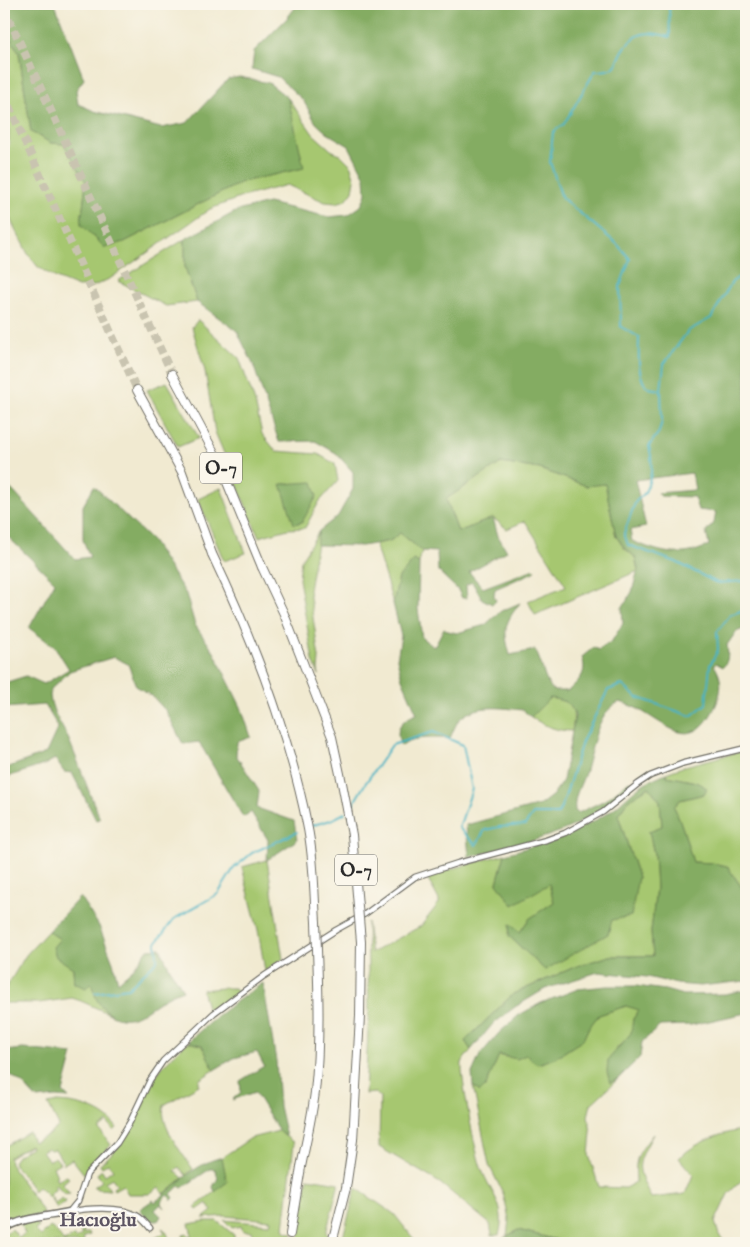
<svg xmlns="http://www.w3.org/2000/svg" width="750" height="1247" viewBox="0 0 750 1247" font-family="'IM FELL English',serif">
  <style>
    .green { fill: #a6c770; stroke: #68794e }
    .forest { fill: #84ac62; stroke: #586c46; fill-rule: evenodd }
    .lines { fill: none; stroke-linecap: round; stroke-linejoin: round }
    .stream { stroke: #47b3c4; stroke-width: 2 }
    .highway-tunnel { stroke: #c9c4b0; stroke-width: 8; stroke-dasharray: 8 4; stroke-linecap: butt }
    .street-casing { stroke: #706e65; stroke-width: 7 }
    .secondary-casing { stroke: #706e65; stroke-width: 9 }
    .highway-casing { stroke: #706e65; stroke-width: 10 }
    .street { stroke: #fff; stroke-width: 4.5 }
    .secondary { stroke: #fff; stroke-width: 6 }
    .highway { stroke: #fff; stroke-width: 8 }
    .highway-bridge-casing { stroke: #706e65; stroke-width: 10; stroke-linecap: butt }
    .highway-bridge { stroke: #fff; stroke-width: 8 }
    .labels { text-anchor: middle; stroke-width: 4; stroke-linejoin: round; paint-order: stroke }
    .shield { fill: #fbf7ec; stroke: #696865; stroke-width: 1 }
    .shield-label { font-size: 18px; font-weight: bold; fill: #2b2b2b }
    .neighbourhood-label { font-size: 20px; font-weight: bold; fill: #5d5563; stroke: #fbf7ec }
  </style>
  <rect width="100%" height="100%" fill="#fbf7ec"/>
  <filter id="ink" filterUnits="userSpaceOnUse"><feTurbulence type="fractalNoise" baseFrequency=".02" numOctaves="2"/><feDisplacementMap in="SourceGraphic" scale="10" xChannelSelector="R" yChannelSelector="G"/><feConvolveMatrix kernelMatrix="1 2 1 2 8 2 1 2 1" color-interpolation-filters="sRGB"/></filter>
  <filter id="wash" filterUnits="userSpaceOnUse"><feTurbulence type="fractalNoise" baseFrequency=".0096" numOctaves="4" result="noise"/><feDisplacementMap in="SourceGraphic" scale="20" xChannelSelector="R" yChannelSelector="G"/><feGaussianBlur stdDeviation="1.12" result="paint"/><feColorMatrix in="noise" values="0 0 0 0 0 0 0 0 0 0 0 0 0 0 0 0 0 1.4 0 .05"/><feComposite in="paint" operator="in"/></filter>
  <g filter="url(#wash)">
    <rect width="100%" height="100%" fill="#f1ead1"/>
    <path class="green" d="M4,38l7,1 8,14 12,79 20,11 13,1 22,38 -5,42 24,23 19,-5 118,-60 61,-14 -15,-70 25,36 18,16 10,5 9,9 5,16 -2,11 -7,9 -10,3 -11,-1 -38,-17 -45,12 -32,12 -99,69 -17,8 -16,1 -22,-9 -18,-11 -10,-13 -19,-37 -5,-21v-38l5,-14v-14l-5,-14z
      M185,239v28l12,35 -31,4 -48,-25z
      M198,320l41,38 16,44 7,32 14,17 42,3 17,10 3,17 -19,21 -14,26 -17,1 -29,8 -44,-105 -10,-61 -13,-44z
      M167,382l32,56 -21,9 -31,-57z
      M501,463l39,6 47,17 18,-3 11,53 8,12 11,9 3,14 -103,44 -7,-14 38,-15 -41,-65 -18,8 -14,-11 -35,14 -12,-33z
      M221,488l25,65 -22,8 -26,-62z
      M319,531l-10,59 10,68 -1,12 1,5 -6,-14 -14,-82 2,-19z
      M400,533l22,18 -3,12 -5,-2 -15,16 -6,26 -18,-59 15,-3z
      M550,698c23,4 26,9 22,33 -16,0 -27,-5 -41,-14z
      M746,750v140l-3,-1 -16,-23 -15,-3 -19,-1c-6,-18 -10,-37 -19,-55l6,-7 24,-6 -8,-12 -29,-6 -1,-3 19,-7z
      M649,787l11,14 2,26 -13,4 5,23 2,34 -5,44 2,24h-43l-33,10 -64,28 -48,47 6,9c-3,4 -7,8 -9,13 -2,11 14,94 20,107 9,24 25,36 17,65h-7l-2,-11 -50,-41 -61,-36 1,-50 -5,-4 -10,1 4,-83 -2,-89 4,31 50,-27 18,-23v-3l-13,-24 79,-22 -8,29 52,1 5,18 -25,17 -9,13 -10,-8 -1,12 36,34 67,-50 26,-43 -20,-62 10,-15z
      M267,860l16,99 -18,12 -7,-41 -16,-63z
      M48,931l12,8 13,29 1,15h17l12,25 9,7 -31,-14 -9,-3 -33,5h-35v-12l22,-36z
      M222,988h12l4,4 -29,23 -7,-25z
      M626,1006l14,3 -7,10 -1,14 -15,15 -7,35 9,-5 -28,26 -3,12 3,16 -2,23 10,32 26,1 11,-6c-2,-25 2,-28 17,-48 -17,33 -18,30 -2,64l34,-4 8,-19 -14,-17c18,-17 43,-25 67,-29v49l-3,1 -15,15 -13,28 4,13 7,8h-157l-51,-13 -11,6 2,-17 -6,-26 -14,-28 -16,-79 7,6 5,-6 14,-31 6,2 21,-2 12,9 17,-6 27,-18 7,-13 10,-12z
      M188,1042l14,3 12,25 -15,10v5l-35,20c-5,20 18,48 29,64l-7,6 -7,-8 -4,4 8,7 -19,16 -5,-7 -10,7h-21l-5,-9 -9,5 -1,-2 4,-3 -5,-7 -7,4 5,8 -12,-1 -4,-2 8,-6 -5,-7 5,-4 3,5 8,-5 -4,-7 -7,4 -2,-3c27,-20 35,-50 50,-78 9,-18 23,-31 38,-44z
      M58,1102c21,1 47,8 59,26l-3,3 -7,-9 -8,7 12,16 -27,29 -12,-15 -8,5 -9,-15 -5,1 -2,-2 -6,3 7,10 6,-4 5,6 -7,4 4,9 -2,1 2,4 10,-5 2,2 -7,6 8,9 -6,1 -8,-9 -2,2 2,2 -7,5 6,9 7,-5 3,4 -8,6 -6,-9 -13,-12 -4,4 -21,-29 4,-6 14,-9 -1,-2 -21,12 1,7 32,46 1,5c-15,1 -26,3 -39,11v-79l25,-15 4,10 14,-6 12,-10 -11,-22z
      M279,1131l15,12 -10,85 2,4 9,2 3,-3 10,-53 31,5 -13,50c5,6 10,7 17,4l13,-49 38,26 23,29h-170l-1,-1 8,-4 -3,-7h-8l-2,-5 -9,2 -8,-8 46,4 1,-4 -47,-4 -21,2 9,-7 -5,-8 -10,7 -2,-3 27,-21 -10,-22 39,-26z
      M34,1221l5,6 -4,3 6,6 9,-9 5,3 9,12 10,-6 2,3 6,-4 -3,-7 3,1 2,5 5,-2 1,3 -7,3 2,5h-81v-9l8,-5 7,9 6,-5 -5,-9z
      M205,1221h12l17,14v6l-2,2h-87l20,-10 -3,-5 4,3 5,12 12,-4v-4l4,-1 1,2 4,-1 -3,-11z"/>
    <path class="forest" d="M4,4h51l29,75 -8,11 2,14 16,7 67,17 26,-5 41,-44 12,-2 29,6 19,15 16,70 -62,14 -118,60 -19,6 -24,-24 5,-42 -22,-38 -13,-1 -20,-11 -12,-79 -8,-14 -7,-1z
      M298,4h448v624l-10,4 -9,13c1,8 2,16 -4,22l-7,-4 -2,2c9,14 8,25 2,40 -23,49 -46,22 -78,4 -6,-3 -12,-5 -18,-7 -6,2 -11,7 -15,12 -10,15 -14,39 -19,56 -4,14 -13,25 -11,41l3,2 29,-14 22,-18 3,2c-12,11 -25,23 -39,32 -36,23 -82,31 -124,42l-3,-32 74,-20 13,-10 10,-15 12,-64c-5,-15 -11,-15 -25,-18l-19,19 -8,-7c-21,-2 -48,-7 -64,10 -4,5 -6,12 -9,18 -15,1 -36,-3 -49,8 -7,-17 -1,-26 16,-32l-15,-35 -5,-20 4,-23 -8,-33 6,-26 15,-17 5,3 -1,46 4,29 12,9 10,-19 4,3 9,2 28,-8 16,-14 19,-8c-16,21 -17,26 -10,52l25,-5c9,15 7,30 19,41h14c11,-11 20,-17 14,-34l12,-10 4,3 14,-9 11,-18 -1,-15 10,-16 6,-23 -3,-12 -11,-10 -8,-11 -11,-52 -18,2 -47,-17 -39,-6 -55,36 12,33 35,-14 5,18 9,15 -38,21 14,16 51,-19 2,2 -41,18 -1,6 2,6 -4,3 -10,-5 -10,-17 -6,3 1,13h-5l-4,-8 -20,-19 -1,-19 -15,-1 -22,-18 -10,8 -28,5 -46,-1 3,-14 19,-15 15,-27v-17l-17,-19 -21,-12 -36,1 -26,-78 -16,-33 -40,-29 -12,-35v-28l52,-28 31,-8 61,14 19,-2 13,-9 5,-12 -1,-17 -16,-31 -22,-13 -11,-10 -13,-23 -25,-23 -26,-8 2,-18 33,-33zM692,473l3,17 -38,3 3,3 34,1 4,13 18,2 -2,11 -8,9 3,13c-28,15 -50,7 -77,-4l-2,-11 16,-3 -11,-47z
      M313,482l4,14 -15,26 -8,2 -13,-40z
      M4,485l8,5 63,69 15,-2 -7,-17v-34l11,-20 58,55 34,53 9,31 19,27 27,55 10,30 -14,5 -1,13 23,36 -2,17 37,13 3,19 -30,20 1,-20 -17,-28 -8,5 -44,-75 -16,2 -17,-33 -13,-14 -17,-11 -8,-22 -14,-7 -44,14 -20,19c-1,19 11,33 19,50 11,26 20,53 31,79l-4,1 -24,-47 -8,-1 -9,-13 -11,6 -40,13v-9l42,-16 12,-26 -13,-22 -41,3v-25l22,-7 18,8 25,-15 -14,-22 -26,-19 26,-46 -51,-49z
      M666,773l1,3 29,6 11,6 -3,6 -24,6 -6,7c9,18 13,37 19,55l19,1 15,3 16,23 3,1v91l-46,5 -23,-2 -30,-7 -49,-5 -53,17 -30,18 -23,18 -21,25 -6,-9 48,-47 64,-28 33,-10h43l-2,-24 5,-44 -2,-34 -5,-23 13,-5 -2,-25 -11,-14 -21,13 -10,15 20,62 -7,39 -19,4 -4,14 -63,36 -36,-34 1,-12 10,8 9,-13 25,-17 -5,-18 -36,21 -16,-22 8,-29c36,-10 72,-21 104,-42 9,-6 17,-15 26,-22 9,-8 20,-12 31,-17z
      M80,897l19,29 14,36 5,20 16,-14 14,-19 12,-1 10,21 13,21c-4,2 -10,3 -14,6 -19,9 -37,33 -60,17 -4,-3 -8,-7 -11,-11 -3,-6 -5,-13 -7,-19l-5,5 -12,-5 -1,-15 -17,-11 -3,-10 7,-8 -12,-8z
      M263,983l13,78 3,45 7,31 -7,-6 -24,-39 -23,8 9,-8 -1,-11 24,-15 -7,-14 -23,6 -20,12 -12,-25 -14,-3c24,-23 48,-41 75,-59z
      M607,986h29l29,4 18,5 42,-1 21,-4v23l-55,12 -31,1 -18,16 -2,15 -21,21 -9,5 -3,-11 1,-12 23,-27 2,-14 6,-9 -13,-4 -27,9 -10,12 -6,13 -28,18 -18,6 -11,-9 -9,4 -18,-4 -13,31 -6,6 -7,-6 -1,-13 8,-18 19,-22 20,-18 22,-12 37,-14z
      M23,1049l50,5 -10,38 6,6 -12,-1 -20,2 -13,-14 -20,-15v-19z
      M222,1157l5,25 -12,10 -2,-5c4,-10 7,-5 2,-18h-5l-28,19 -3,-2 -8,8 3,4 -2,2 -5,-5 -6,7 4,6 -4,-4 -6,6 6,6 -3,5c-8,1 -15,-6 -18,-12l13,-9 2,2c24,-18 37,-37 67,-45z
      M518,1230l51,13h-72l2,-2z"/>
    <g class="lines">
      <path class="stream" d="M746,265l-2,8 -12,9 -21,36 -23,13 -24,33 -3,26 1,31 -3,11 -10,14c4,15 3,32 -4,46 -2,5 -8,6 -10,11 -4,10 -7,20 -11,30l4,12 48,17 41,21 27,-2 2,1
        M661,390c-3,-1 -9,-1 -12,-2 -13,-7 -10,-39 -10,-51l-18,-10 -1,-41 10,-27 -13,-15 -55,-46 -12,-36 3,-30 11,-8 31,-53c6,0 14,0 19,-4 4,-4 6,-11 8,-15 13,-21 25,-22 48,-15l-1,-33
        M349,811l16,-27 27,-39 41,-13 30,13 9,44 -13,39 17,17 9,-15 14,-3 26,-2 8,-11h25l7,-17 17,-55 26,-52 14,-5 14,12 55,19 15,-12 4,-39 8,-15 -1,-18 13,-17 16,-6
        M310,826l21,-6 14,-7
        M95,993l33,-5 29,-27 -1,-18 18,-24 44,-25 16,-26 18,-15 45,-21"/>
    </g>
  </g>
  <g filter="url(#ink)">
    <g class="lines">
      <path class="highway-tunnel" d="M4,8l168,366
        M4,95l133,295
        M288,1243l2,-9"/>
      <defs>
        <path id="street" d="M69,1212l9,-11 9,-27 30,-31 13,-21 20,-42 13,-19 51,-48 50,-37 72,-46 29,-16 50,-37 43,-14 88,-23 19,-7 38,-21 35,-28 12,-8 34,-13 62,-15
          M70,1212c17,-4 51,-6 66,3 6,3 10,8 14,13"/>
        <path id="secondary" d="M4,1229c20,-12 42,-12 65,-17"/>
        <path id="highway" d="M172,374l45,84 45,109
          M137,390l45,82 30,82
          M290,1234l11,-67
          M333,1239l13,-51"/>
      </defs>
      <use href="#street" class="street-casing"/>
      <use href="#secondary" class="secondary-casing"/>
      <use href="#highway" class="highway-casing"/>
      <use href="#street" class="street"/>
      <use href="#secondary" class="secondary"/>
      <use href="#highway" class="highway"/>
      <defs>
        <path id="highway-bridge" d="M212,554c41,86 76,176 95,270 7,32 7,66 9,98 2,56 5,114 -1,170 -3,25 -9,50 -14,75
          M262,567l22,47 48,123 10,46 10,52 9,107 -1,74 -7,124 -7,48"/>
      </defs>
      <use href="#highway-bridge" class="highway-bridge-casing"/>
      <use href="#highway-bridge" class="highway-bridge"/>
    </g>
  </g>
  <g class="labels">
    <g class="shield">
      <rect x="200" y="452.5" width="42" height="31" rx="4"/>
      <rect x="335" y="854.5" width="42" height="31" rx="4"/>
    </g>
    <g class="shield-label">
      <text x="221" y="474">O-7</text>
      <text x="356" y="876">O-7</text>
    </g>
    <g class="neighbourhood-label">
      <text x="98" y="1226">Hacıoğlu</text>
    </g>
  </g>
  <rect width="750" height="1247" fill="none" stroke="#fbf7ec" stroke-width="20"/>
</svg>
